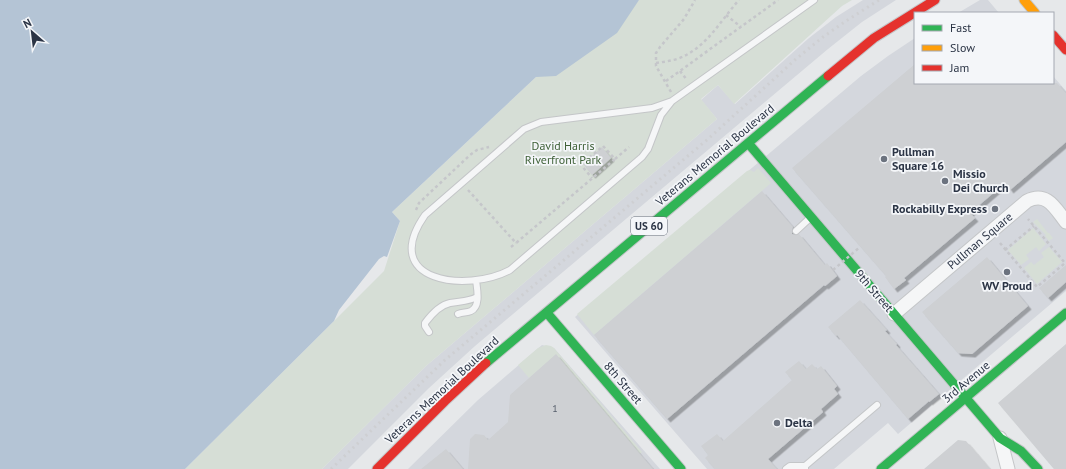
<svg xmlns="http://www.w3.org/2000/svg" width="1066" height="469" viewBox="0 0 1066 469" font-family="'PT Sans',sans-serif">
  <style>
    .built { fill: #d4d7dd }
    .green { fill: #d6ded6 }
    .water { fill: #b4c4d5 }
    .building { fill: #ced0d3; filter: url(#shadow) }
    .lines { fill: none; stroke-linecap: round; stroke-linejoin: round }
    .lane-casing { stroke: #c4c6c8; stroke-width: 8 }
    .street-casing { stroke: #c4c6c8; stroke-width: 15 }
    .fast-casing { stroke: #c4c6c8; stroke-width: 11 }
    .slow-casing { stroke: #c4c6c8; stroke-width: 11 }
    .jam-casing { stroke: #c4c6c8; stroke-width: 11 }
    .path { stroke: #c5c6ca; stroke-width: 2.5; stroke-dasharray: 3 3; stroke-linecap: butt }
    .lane { stroke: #f5f6f7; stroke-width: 6 }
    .street { stroke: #f5f6f7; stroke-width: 13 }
    .fast { stroke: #30b455; stroke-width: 9 }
    .slow { stroke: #ff9f0a; stroke-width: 9 }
    .jam { stroke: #e5322d; stroke-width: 9 }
    .rail { stroke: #cecfd2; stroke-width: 3; stroke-dasharray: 2 4; stroke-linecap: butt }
    .path-bridge { stroke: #c5c6ca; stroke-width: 2.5; stroke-dasharray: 3 3; stroke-linecap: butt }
    .poi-dot { fill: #6c737f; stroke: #f4f6f9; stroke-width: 1.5 }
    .labels { text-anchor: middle; stroke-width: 3.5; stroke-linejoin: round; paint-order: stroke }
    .number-label { font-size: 10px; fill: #545c69 }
    .shield { fill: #f4f6f9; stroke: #676e7b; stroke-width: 1 }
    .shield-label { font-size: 11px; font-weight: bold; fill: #2b3445 }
    .park-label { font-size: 12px; fill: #3f6138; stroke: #f4f6f9 }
    .poi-label { font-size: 12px; font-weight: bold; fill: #2b3445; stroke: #f4f6f9; text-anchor: start }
    .street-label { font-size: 12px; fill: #2b3445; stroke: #f4f6f9 }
  </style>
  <defs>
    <filter id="shadow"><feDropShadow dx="3.5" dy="3.5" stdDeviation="0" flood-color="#0004"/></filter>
  </defs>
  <rect width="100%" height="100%" fill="#e6e8ea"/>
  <path class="built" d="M863,0h33l-34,22 -34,27 -353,297 -46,42 -81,81h-26l104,-103 291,-247 -16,-19 17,-15 17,19 74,-66 27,-21z
    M980,0h8l11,13h-41z
    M915,38v45h138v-7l13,15v200l-168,143 -10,-11 -54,46h-127l-132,-152 286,-241 27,-20z
    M542,345l12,3 106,121h-252l70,-69z"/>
  <path class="green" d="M639,0h213l-10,6 -108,98 -16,-19 -17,14 16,20 -291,247 -104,103h-137l149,-148 50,-50 16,-50 -8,-9 144,-135z
    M758,168l13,15 -177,152 -17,-21 170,-143 3,-1 4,2z
    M1037,219l11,14h1l4,5 -4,3 -4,-5 1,-1 -13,-13z
    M1033,228l13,16 -7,7 -3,-4 -10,8 3,4 -8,6 -13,-15z
    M1049,247l13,15 -25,22 -13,-16 7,-6 3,3 10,-8 -3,-4z
    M546,345l5,1 3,2 88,104 -2,2 -84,-99 -27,23 -11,-13 20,-17z"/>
  <path class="water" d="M0,0h639l-22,33 -61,43 -20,1 -144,135 8,9 -13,36 -3,-1 -5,3 -40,51 -5,11 -149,148h-185z"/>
  <path class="building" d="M915,64v19h142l9,10v49l-56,48 -5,-7 -35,30 5,5 -71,60 2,2 -12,9 -9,-12 1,-1 -94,-108z
    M602,147l9,11 -19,17 -9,-11z
    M762,191l31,36 -1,3v4l3,1 4,-1 26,31 2,-2 10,13 -12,10 -1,-1 -157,134 -73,-84z
    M987,257l41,49 -56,48 -14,-1 -36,-41z
    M1066,265v17l-18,16 -9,-10z
    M860,300l27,30 -2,1 12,13 -1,1 43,49 -10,8v-1l-21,18 -71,-84 -1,1 -8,-9z
    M1066,344v125h-12l-56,-66z
    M556,354l84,100 13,15h-185l2,-30 5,-5 9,1 4,5 20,-18 2,-27z
    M799,361l7,8 6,-5 5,5 4,-3 16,20 -3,3 4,5 -17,15 2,3 -55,47 9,10h-62l-10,-11 3,-3 -7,-9 16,-12 6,7 69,-61 -7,-8z
    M958,440l8,1 24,28h-66z
    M446,449l17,20h-42z"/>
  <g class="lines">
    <defs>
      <path id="lane" d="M672,101l-11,14 -13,34 -6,8 -132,113c-43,23 -132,12 -85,-55l99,-86 17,-7 111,-14 20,-7 142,-101
        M796,231l14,-13
        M458,314c4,-2 9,-1 13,-3 10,-5 6,-22 5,-31
        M429,332l-4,-6v-3c6,-8 15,-18 25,-20 9,-2 18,-1 27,-6
        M786,469l4,-3h15
        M805,469v-3l72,-61"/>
      <path id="street" d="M894,314l133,-113c20,-10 28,7 39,21
        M1000,438l8,31"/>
      <path id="fast" d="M748,143l252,295 21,13 17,18
        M547,313l134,156
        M486,363l342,-287
        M881,469l185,-156"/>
      <path id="slow" d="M1024,0l11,13"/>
      <path id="jam" d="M1053,35l13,15
        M828,76l46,-38 61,-38
        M377,469l68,-68 41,-38"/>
    </defs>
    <use href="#lane" class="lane-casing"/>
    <use href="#street" class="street-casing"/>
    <use href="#fast" class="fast-casing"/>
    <use href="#slow" class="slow-casing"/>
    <use href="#jam" class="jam-casing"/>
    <path class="path" d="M726,15l15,12
      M656,63c7,-1 14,-2 21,-4 29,-10 43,-38 62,-59
      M680,71l7,9
      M666,81l112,-81
      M671,92l-15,-26v-13l4,-6 24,-28 11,-19
      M615,159l14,-12
      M468,190l48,53 99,-84 -12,-13 -22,19 11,13
      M416,210l3,-7 51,-48 7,-5 12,-3
      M1000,243l37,44 28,-24 -37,-44
      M511,247l5,-4
      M1005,250l29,-24"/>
    <use href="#lane" class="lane"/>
    <use href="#street" class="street"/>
    <use href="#fast" class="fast"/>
    <use href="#slow" class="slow"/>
    <use href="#jam" class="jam"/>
    <path class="rail" d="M331,469l114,-109 263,-221 88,-80 27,-22 23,-16 33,-21"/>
    <path class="path-bridge" d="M833,270l27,-23"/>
  </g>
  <g class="poi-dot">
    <circle cx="884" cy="159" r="4"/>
    <circle cx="945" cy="181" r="4"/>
    <circle cx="995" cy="209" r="4"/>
    <circle cx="1007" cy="272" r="4"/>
    <circle cx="777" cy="423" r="4"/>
  </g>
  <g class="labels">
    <g class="number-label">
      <text x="555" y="412">1</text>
    </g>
    <rect class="shield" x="631" y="217" width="36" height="18" rx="3"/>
    <g class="shield-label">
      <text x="649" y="230">US 60</text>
    </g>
    <g class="park-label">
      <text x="563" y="150">David Harris<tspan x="563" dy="14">Riverfront Park</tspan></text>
    </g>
    <g class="poi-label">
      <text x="892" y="156">Pullman<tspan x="892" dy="14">Square 16</tspan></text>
      <text x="953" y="178">Missio<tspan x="953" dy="14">Dei Church</tspan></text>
      <text x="987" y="213" text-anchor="end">Rockabilly Express</text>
      <text x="1007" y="290" text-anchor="middle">WV Proud</text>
      <text x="785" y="427">Delta</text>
    </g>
    <g class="street-label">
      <text transform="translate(715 155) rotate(-40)" y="4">Veterans Memorial Boulevard</text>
      <text transform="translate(980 241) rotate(-40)" y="4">Pullman Square</text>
      <text transform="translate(874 291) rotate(49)" y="4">9th Street</text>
      <text transform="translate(966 382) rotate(-40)" y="4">3rd Avenue</text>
      <text transform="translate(623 383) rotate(49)" y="4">8th Street</text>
      <text transform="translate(442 390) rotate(-43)" y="4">Veterans Memorial Boulevard</text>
    </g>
  </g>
  <rect x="914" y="12" width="140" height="72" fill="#f4f6f9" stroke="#a4a8b1"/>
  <rect x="922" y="25" width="20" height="6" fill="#30b455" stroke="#a4a8b1"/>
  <text x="950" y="32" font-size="12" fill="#2b3445">Fast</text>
  <rect x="922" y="45" width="20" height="6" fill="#ff9f0a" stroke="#a4a8b1"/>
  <text x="950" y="52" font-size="12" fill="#2b3445">Slow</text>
  <rect x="922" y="65" width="20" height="6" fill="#e5322d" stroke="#a4a8b1"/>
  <text x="950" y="72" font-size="12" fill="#2b3445">Jam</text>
  <g transform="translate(32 32) rotate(332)" stroke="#f4f6f9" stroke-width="3" paint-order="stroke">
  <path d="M0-3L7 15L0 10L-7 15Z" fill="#2b3445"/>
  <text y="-6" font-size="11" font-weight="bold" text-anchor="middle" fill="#2b3445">N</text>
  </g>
</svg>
